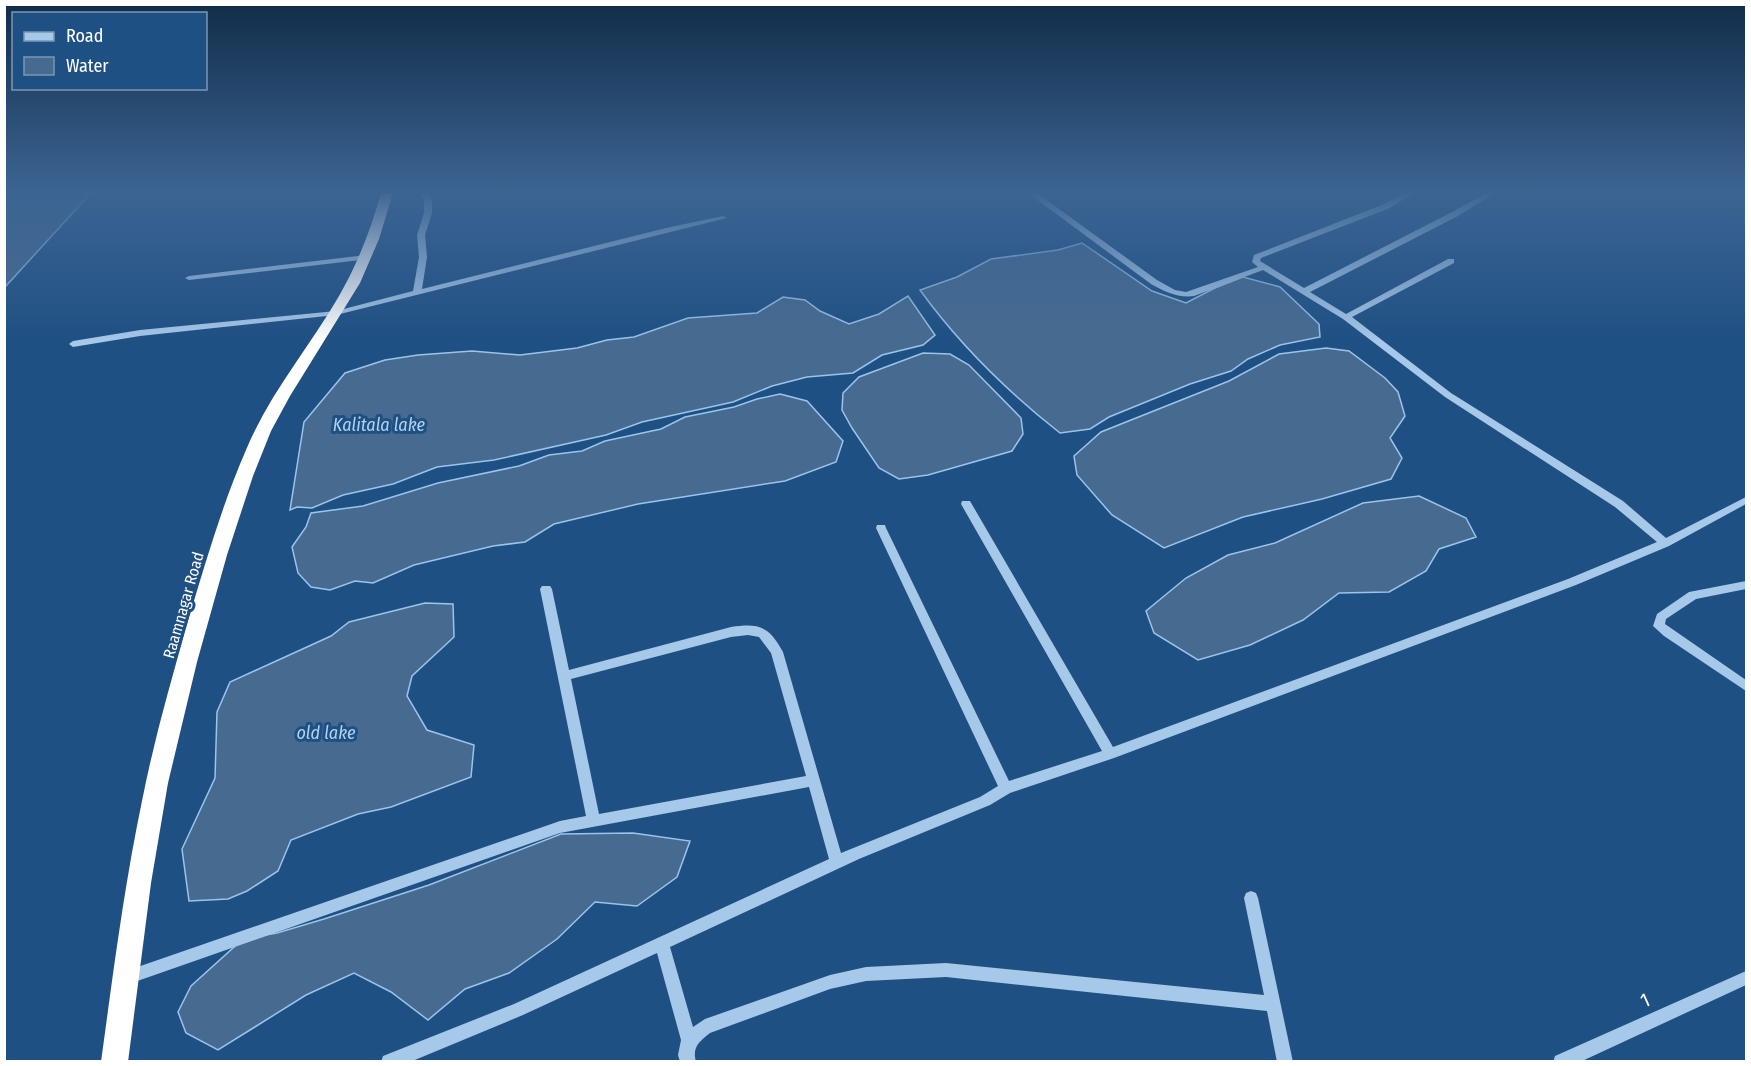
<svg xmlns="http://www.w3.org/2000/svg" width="1751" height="1066" viewBox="0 0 1751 1066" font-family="'Fira Sans Condensed',sans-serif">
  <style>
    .water { fill: #476b90; stroke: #9ac4eb; stroke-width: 1.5 }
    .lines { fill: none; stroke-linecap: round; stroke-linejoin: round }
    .minor { fill: #a6c8e9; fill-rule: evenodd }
    .highway { fill: #fff; fill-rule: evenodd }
    .labels { text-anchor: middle; stroke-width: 6; stroke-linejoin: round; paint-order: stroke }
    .street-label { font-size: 16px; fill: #fff; stroke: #1f5083 }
    .water-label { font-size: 18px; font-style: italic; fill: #b2d2f1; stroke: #1f5083 }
    .near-street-label { font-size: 20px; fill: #fff; stroke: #1f5083 }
  </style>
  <rect width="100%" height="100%" fill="#1f5083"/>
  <path class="water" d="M5,193h86l-86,94 -1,-94z
    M1082,243l70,48 34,12 29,-15 28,-11 37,10 39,37 1,13 -40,8 -32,14 -17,12 -41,13 -81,33 -19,12 -30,4c-52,-41 -101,-89 -140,-143l37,-13 34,-18 67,-9z
    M908,296l27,39 -12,10 -41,10 -29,18 -46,4 -35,9 -39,16 -91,20 -36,13 -112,25 -57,7 -44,17 -50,11 -31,13 -15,-1 -7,3 14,-88 41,-49 40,-13 33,-5 54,-4 48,4 57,-7 30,-8 27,-3 54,-19 69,-5 26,-16 22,3 15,11 29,13 30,-10z
    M1326,348l23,3 36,27 13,14 7,24 -15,22 12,20 -11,21 -69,20 -79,18 -79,31 -52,-33 -35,-40 -3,-19 27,-24 128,-51 50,-27z
    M923,353l27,1 19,11 52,53 2,16 -11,17 -84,24 -29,4 -20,-11 -27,-40 -10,-18 1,-17 16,-16z
    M780,394l27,7 36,40 -7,21 -51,19 -147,23 -84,20 -29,18 -32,4 -79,19 -41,18 -18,-2 -25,9 -19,-3 -13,-14 -6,-26 14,-20 5,-14 52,-7 75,-23 81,-17 30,-11 33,-4 23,-10 56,-12 24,-12 49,-10 23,-8z
    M1419,496l47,22 10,19 -37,12 -13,22 -37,21 -50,1 -36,27 -53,25 -52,15 -44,-27 -8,-22 40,-33 42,-23 47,-12 88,-40z
    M425,603l28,1 1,33 -42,39 -5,20 20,34 47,15 -3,32 -80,30 -33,7 -67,26 -13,31 -31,20 -19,8 -39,2 -7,-52 33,-71 2,-66 13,-30 101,-46 18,-14z
    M633,833l57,8 -13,36 -40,29 -42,-4 -38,37 -48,34 -44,16 -37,31 -37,-28 -37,-19 -48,22 -88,55 -32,-17 -8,-21 13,-26 52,-47 34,-6 47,-14 105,-34 132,-51z"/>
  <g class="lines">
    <path class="minor" d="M420,193h8l4,7v13l-7,22 2,22 -5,32 244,-61 57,-12 4,2 -391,97 -196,21 -67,11 -4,-3 4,-3 67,-11 196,-19 77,-20 6,-34 -2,-22 7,-22v-13z
      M1028,193h9l120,87 18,10 11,2 72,-25 -6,-5 2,-7 130,-51 21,-11h9l-24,15 -129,50 -1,3 44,27 148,-76 34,-19h9l-37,23 -148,76 36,22 102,-55h6v4l-102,54 99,76 172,108 43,37 80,-41v7l-77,42 -93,39 -462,173 -104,35 -20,12 -131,54 -189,88 23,80 12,-8 125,-44 36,-8 80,-4 318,32 -20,-97 2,-5 5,-2 5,2 2,5 35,164h-16l-10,-51 -321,-34 -80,4 -36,8 -120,44c-11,9 -18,14 -14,29h-16l-2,-7 3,-15 -24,-87 -134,62 -113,47h-29l2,-6 131,-52 315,-145 -20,-72 -249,46 -434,152 -5,-2 -2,-5 2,-5 5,-2 434,-150 26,-5 -46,-227 2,-3h8l2,3 17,81 162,-43c28,-4 38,-1 52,25l58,201 139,-56 18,-11 -122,-258 1,-3h8l1,3 123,253 93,-30 -141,-247 1,-3h8l143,246 455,-168 89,-37 -42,-35 -170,-110 -102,-78 -80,-49 -69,26c-16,2 -29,-4 -43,-12zM748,635l11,2 12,16 35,123 -207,38 -28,-135 160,-42z
      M366,255h3v4l-180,21 -4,-2 4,-2z
      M1746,581v8l-50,10 -30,20 -1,5 81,56v11l-82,-55 -11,-10 4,-12 32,-22z
      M1746,971v14l-166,77h-27l2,-6z"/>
    <path class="highway" d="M381,193h12l-14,46 -19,44 -70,113 -19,35 -18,45 -26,79 -30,107 -29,121 -17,100 -23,179h-27c12,-88 23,-175 41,-261 12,-61 29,-120 46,-180 17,-57 34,-116 58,-171 23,-56 63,-102 93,-154 19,-33 32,-67 42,-103z"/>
  </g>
  <linearGradient id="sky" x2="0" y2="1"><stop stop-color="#112c48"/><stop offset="0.56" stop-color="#3c6493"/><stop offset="1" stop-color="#3c6493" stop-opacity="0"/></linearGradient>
  <rect width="1751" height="342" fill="url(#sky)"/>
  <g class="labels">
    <g class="street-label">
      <text transform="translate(183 605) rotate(-74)" y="6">Raamnagar Road</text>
    </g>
    <g class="water-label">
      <text x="379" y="431">Kalitala lake</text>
      <text x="326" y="739">old lake</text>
    </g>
    <g class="near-street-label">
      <text transform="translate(1645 1000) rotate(-24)" y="7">1</text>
    </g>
  </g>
  <rect width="1751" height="1066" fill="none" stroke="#ffffff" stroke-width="12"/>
  <rect x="12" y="12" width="195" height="78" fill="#1f5083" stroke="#7996b5" stroke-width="1.5"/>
  <rect x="24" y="32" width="30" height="9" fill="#a6c8e9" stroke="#7996b5" stroke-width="1.5"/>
  <text x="66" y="42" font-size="18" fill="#ffffff">Road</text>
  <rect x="24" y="57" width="30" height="18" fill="#476b90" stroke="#7996b5" stroke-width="1.5"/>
  <text x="66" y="72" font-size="18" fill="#ffffff">Water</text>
</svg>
